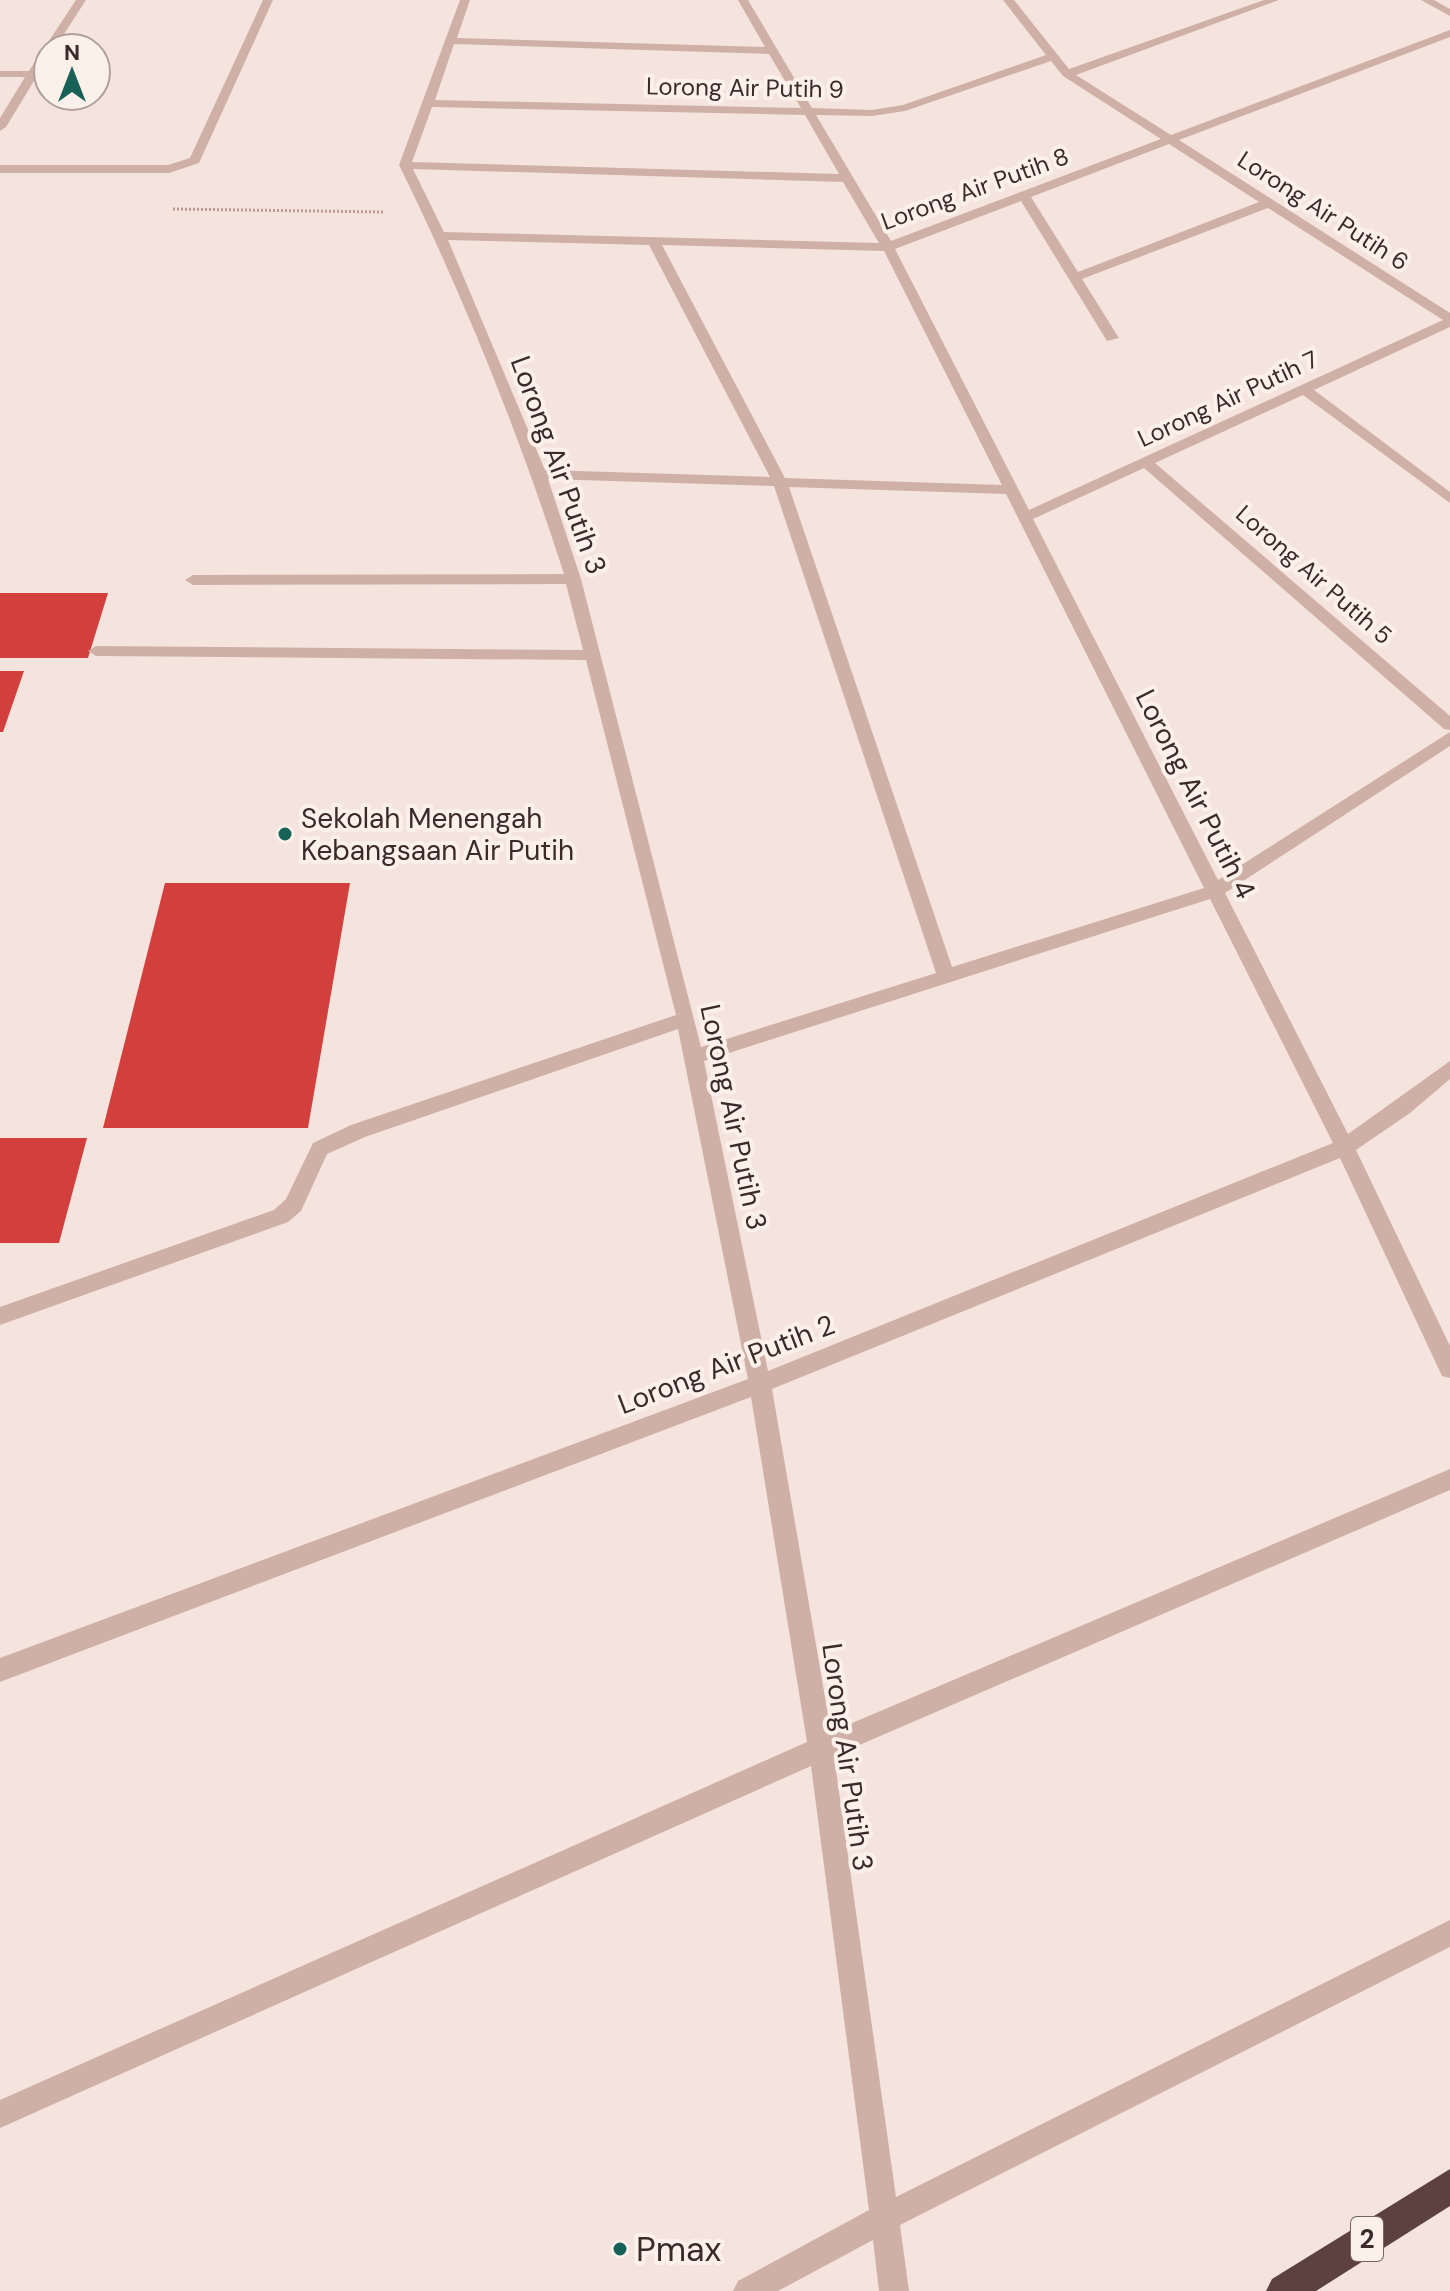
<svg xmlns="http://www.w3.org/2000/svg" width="1450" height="2291" viewBox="0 0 1450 2291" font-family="'DM Sans',sans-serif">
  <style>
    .building { fill: #d33f3d }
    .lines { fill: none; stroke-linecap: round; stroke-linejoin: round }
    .path { stroke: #bb9991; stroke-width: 3; stroke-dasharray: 2 2; stroke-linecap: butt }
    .minor { fill: #cfb0a7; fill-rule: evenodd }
    .highway { fill: #5c413e; fill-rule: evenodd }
    .poi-dot { fill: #186156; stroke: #fcf0ea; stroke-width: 3 }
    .labels { text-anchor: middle; stroke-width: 8; stroke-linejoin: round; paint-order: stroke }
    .far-street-label { font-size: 24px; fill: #3b2a28; stroke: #fcf0ea }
    .shield { fill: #fcf0ea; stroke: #756562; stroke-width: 2 }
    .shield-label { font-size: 26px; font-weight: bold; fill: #3b2a28 }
    .street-label { font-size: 28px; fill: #3b2a28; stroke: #fcf0ea }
    .poi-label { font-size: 28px; fill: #3b2a28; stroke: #fcf0ea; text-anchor: start }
    .near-poi-label { font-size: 34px; fill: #3b2a28; stroke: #fcf0ea; text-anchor: start }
  </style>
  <rect width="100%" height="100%" fill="#f5e4dd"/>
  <path class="building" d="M0,593h108l-20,65h-88z
    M0,671h24l-21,61h-3z
    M165,883h185l-42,245h-205z
    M0,1138h87l-28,105h-59z"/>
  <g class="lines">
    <path class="path" d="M173,209l210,3"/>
    <path class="minor" d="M76,0h10l-31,48h-7v10l-42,69 -6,4v-13l25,-41h-25v-6h29z
      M263,0h10l-74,163 -30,10h-169v-8h168l22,-7z
      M460,0h10l-13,38 308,9 -27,-47h10l64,108 60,2 31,-5 143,-50 -43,-55h11l55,69 195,-69h15l-203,75 95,60 279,-105v7l-271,103 271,173v14l-136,63 136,102v11l-147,-108 -148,68 295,253v14l-6,-1 -300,-261 -111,51 185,361 232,-148v14l-225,147 123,241 102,-73v18l-40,34 -54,37 94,196v32l-8,-2 -102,-218 -568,231 59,343 619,-263v21l-616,266 62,441 554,-277v27l-550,278 9,66h-30l-6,-51 -95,51h-45l5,-10 131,-71 -58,-444 -811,362v-28l807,-358 -56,-345 -751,285v-24l748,-279 -70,-350 -313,108 -38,17 -26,57 -13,11 -288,103v-18l274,-97 12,-11 27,-56 38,-18 325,-110 -90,-355 -490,-4 -8,-5 8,-5 487,4 -17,-66 -373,1 -8,-5 8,-5 371,-1c-45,-140 -100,-277 -165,-409zM454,44l315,10 32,54 -366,-8zM1051,61l12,15 98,63 -270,102 -75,-126 56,1 33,-5zM432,107l373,8 34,59 -427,-12zM1169,144l90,58 -181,70 -47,-75zM413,169l430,13 36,61 -435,-11zM1021,201l86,140 12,-3 -37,-59 186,-71 175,112 -414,190 -134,-261zM448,240l201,5 121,232 -225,-7zM662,245l222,6 118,234 -217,-7zM548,479l226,7 162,487 -235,74 -120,-468zM789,487l217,7 198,394 -252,79zM1210,899l123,244 -565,228 -64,-310z
      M1421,0h13l16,9v7z"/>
    <path class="highway" d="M1450,2169v37l-134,85h-50l6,-12z"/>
  </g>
  <g class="poi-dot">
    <circle cx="285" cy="834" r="8"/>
    <circle cx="620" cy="2249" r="8"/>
  </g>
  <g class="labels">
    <g class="far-street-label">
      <text transform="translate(745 88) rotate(1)" y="8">Lorong Air Putih 9</text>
      <text transform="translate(975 189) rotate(-20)" y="8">Lorong Air Putih 8</text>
      <text transform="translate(1323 211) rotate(33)" y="8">Lorong Air Putih 6</text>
      <text transform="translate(1228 399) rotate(-25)" y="8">Lorong Air Putih 7</text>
      <text transform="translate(1314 575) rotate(41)" y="8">Lorong Air Putih 5</text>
    </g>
    <rect class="shield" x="1351" y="2217" width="32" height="44" rx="6"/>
    <g class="shield-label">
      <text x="1367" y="2248">2</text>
    </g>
    <g class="street-label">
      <text transform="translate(559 465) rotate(70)" y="10">Lorong Air Putih 3</text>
      <text transform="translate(1196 794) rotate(63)" y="10">Lorong Air Putih 4</text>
      <text transform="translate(734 1117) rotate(78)" y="10">Lorong Air Putih 3</text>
      <text transform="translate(726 1364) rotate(-21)" y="10">Lorong Air Putih 2</text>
      <text transform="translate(848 1757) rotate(82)" y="10">Lorong Air Putih 3</text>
    </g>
    <g class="poi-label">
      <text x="301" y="828">Sekolah Menengah<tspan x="301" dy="32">Kebangsaan Air Putih</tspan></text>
    </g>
    <g class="near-poi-label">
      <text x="636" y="2261">Pmax</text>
    </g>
  </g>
  <g transform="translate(72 72)"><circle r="38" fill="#fcf0ea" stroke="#afa19c" stroke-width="2"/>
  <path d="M0-6L14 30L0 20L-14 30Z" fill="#186156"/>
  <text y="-12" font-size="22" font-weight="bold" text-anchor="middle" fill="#3b2a28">N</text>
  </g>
</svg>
